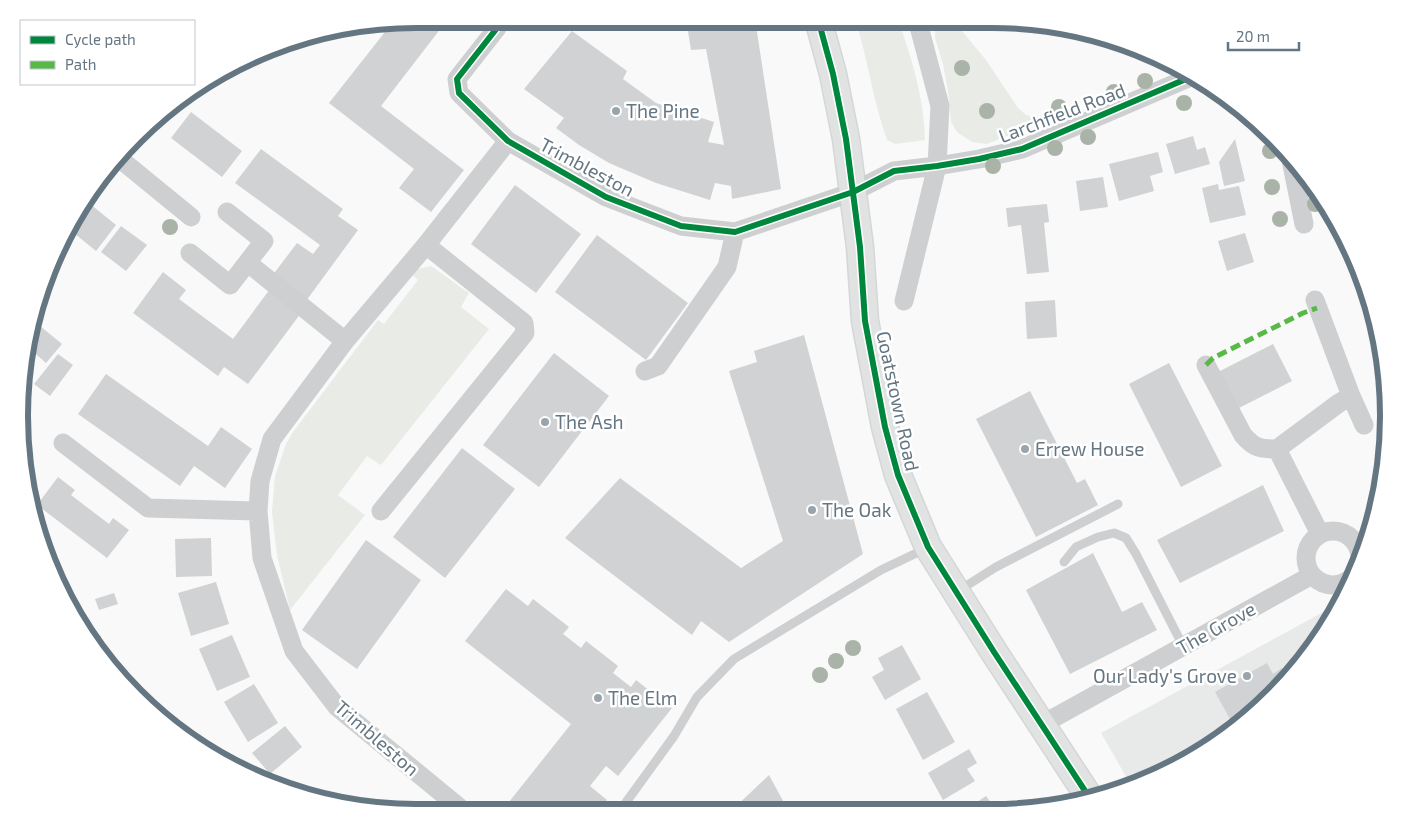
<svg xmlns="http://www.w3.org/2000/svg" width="1408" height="832" viewBox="0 0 1408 832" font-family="'Exo 2',sans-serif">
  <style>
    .built { fill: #e8e9e9 }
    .green { fill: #e8ebe6 }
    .building { fill: #d0d2d3 }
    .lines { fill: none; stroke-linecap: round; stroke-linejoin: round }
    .secondary-casing { stroke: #d5d6d7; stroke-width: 29 }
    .service { stroke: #cecfd0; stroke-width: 9 }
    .minor { stroke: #cecfd0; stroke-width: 19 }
    .secondary { stroke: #e1e2e2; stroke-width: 26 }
    .quiet { stroke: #58b947; stroke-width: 5; stroke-dasharray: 10 5; stroke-linecap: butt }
    .cycleway-casing { stroke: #fff; stroke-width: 9 }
    .cycleway { stroke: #00873e; stroke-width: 6 }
    .tree { fill: #a9b3a7 }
    .poi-dot { fill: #99a4ac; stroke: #fff; stroke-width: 2 }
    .labels { text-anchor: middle; stroke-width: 5; stroke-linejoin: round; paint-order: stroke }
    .poi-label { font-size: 19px; fill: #657683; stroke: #fff; text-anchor: start }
    .street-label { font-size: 19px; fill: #657683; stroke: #fff }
    .rim { fill: none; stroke: #657683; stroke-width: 6 }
  </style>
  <rect width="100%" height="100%" fill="#f9f9f9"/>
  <path class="built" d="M1340,603l-18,34 -68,77 -64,46 -59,25 -30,-52z"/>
  <path class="green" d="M855,19h43c14,41 26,78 27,121l-30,4 -8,-4c-14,-39 -19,-81 -32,-121z
    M936,20h17l33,40 32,48 8,7 13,3 -4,7 -48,19 -15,-2 -15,-10 -6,-10 -3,-31 -5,-27 -8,-26z
    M431,266l38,27 -8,14 28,22 -108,136 -14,-9 -29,39 27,20 -75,95 -13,-55 -5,-43 3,-36 11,-32 7,-12 85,-112 6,4 34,-44 -6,-6 6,-5z"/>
  <path class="building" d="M416,19h32l-67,87 83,64 -33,42 -32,-24 15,-19 -85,-66 63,-80z
    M686,19h69l26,170 -49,10 -1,-13 -16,-3 -5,17 -54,-17 -47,-20 -30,-18 -23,-17 8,-10 -40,-29 48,-58 55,40 -4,8 33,24 58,19 -6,20 16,3 -18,-96 -15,1z
    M1114,39l6,1 12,6 -13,6z
    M191,112l51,39 -20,26 -51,-39z
    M1193,136l4,14 8,-3 5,17 -35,10 -9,-30z
    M1235,139l10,42 -21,5 -5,-24z
    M261,149l82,60 -5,7 20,14 -52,71 -34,-25 25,-33 16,11 7,-9 -85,-62z
    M1158,152l5,20 -13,4 4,15 -35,10 -10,-37z
    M1103,177l5,30 -28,4 -4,-30z
    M1218,184l1,6 20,-4 7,29 -36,8 -8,-35z
    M515,185l66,49 -45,59 -65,-49z
    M84,199l32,26 -20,26 -27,-22z
    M1047,204l2,18 -5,1 5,49 -22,2 -6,-49 -13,2 -2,-19z
    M121,226l26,19 -21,26 -25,-19z
    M1245,233l9,29 -27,9 -9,-30z
    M597,235l91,68 -42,57 -91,-68z
    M163,272l23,18 -7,9 54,40 37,-50 31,24 -53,71 -24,-17 -6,9 -85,-63z
    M1055,300l2,37 -30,2 -2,-37z
    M34,321l28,23 -16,19 -16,-14z
    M804,335l59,219 -134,88 -28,-21 -9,14 -127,-97 55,-60 121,90 42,-27 -54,-170 28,-9 -3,-11z
    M1273,344l19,37 -55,28 -19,-37z
    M554,353l55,43 -70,91 -56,-42z
    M58,354l15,11 -23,31 -16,-12z
    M1169,363l53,103 -41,21 -52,-103z
    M106,374l102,72 13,-19 31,22 -27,39 -31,-22 -14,20 -102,-72z
    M1030,391l47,92 8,-4 13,26 -62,32 -60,-118z
    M462,448l53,41 -70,89 -52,-41z
    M58,477l17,13 -4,5 38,29 4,-6 16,12 -22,28 -70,-53z
    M1263,485l21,46 -104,52 -23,-43z
    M211,538l1,38 -36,1 -1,-38z
    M366,540l55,40 -64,89 -55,-39z
    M1093,553l29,59 20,-10 15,28 -87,44 -44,-84z
    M216,582l13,42 -38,12 -13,-43z
    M506,589l22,17 5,-7 36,28 -6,7 18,14 5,-7 32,25 -5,7 18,14 5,-7 36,28 -54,68 -12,-10 -16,20 17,14 -10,12h-96l70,-88 -106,-83z
    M114,593l4,11 -19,6 -4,-11z
    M85,628l16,8 -6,12z
    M232,635l18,42 -33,14 -18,-42z
    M902,645l19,34 -36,21 -13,-23 12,-7 -6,-12z
    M1267,663l6,11 9,-6 5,9 -33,37 -19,14 -20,-36z
    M254,684l24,39 -30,19 -24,-40z
    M927,692l28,50 -32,18 -27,-51z
    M285,726l17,21 -32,27 -18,-21z
    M969,749l8,14 -10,6 8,12 -32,19 -15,-27z
    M769,775l20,37h-59z
    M986,796l12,16h-36z
    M942,801l6,11h-26z"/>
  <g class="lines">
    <defs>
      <path id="secondary" d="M818,19l15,55 13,65 14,108 5,74 20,106 13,48 30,72 66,105 97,148"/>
    </defs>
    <use href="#secondary" class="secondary-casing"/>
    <path class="service" d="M1064,562l12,-15 22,-10 16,-4 12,5 10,16 47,92
      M1343,583l4,8
      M958,591l38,-24 122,-63
      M619,812l55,-76 23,-39 37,-38 147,-89 46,-22"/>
    <path class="minor" d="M497,28l-40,51 2,14 49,48 98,56 75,29 54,6 118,-40 41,-21 43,-5 42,-7 43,-10 171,-73
      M1290,155l14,69
      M120,159l71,58
      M190,253l40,32 34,-44 -37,-29
      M248,263l97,78
      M904,301l33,-135 3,-60 -23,-87
      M1206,365l37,70c11,13 17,14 34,14l43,85
      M645,371l13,-5 69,-99 8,-35
      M1351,396l13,29
      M63,443l85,65 110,3
      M1277,449l62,-46 12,-7 -36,-96
      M381,511l144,-178 -1,-10 -98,-78
      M1306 558a27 27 0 1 1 54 0a27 27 0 1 1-54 0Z
      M1041,725l271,-150
      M465,812l-128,-105 -43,-56 -32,-93 -4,-47 2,-30 12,-42 73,-98 81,-96 82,-104"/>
    <use href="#secondary" class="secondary"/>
    <path class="quiet" d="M1206,365l7,-7 90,-45 14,-5"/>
    <defs>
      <path id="cycleway" d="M818,19l15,55 13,65 14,108 5,74 20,106 13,48 30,72 66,105 97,148
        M497,28l-40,51 2,14 49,48 98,56 75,29 54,6 118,-40 41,-21 43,-5 42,-7 43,-10 171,-73"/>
    </defs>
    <use href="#cycleway" class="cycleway-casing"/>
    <use href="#cycleway" class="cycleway"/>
  </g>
  <g class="tree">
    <circle cx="962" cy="68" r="8"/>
    <circle cx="1145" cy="81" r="8"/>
    <circle cx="1114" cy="92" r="8"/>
    <circle cx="1184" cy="103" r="8"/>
    <circle cx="1059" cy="107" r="8"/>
    <circle cx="987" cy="111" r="8"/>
    <circle cx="1088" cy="137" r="8"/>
    <circle cx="1055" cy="148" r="8"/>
    <circle cx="1270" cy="151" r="8"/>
    <circle cx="993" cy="166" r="8"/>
    <circle cx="1272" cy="187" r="8"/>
    <circle cx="1315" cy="204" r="8"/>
    <circle cx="1280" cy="219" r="8"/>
    <circle cx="170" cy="227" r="8"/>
    <circle cx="853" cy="648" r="8"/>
    <circle cx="836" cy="661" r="8"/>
    <circle cx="820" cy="675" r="8"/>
  </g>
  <g class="poi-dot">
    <circle cx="616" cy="111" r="5"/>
    <circle cx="545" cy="422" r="5"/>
    <circle cx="1025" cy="449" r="5"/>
    <circle cx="812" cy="510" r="5"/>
    <circle cx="1247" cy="676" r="5"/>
    <circle cx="598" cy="698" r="5"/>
  </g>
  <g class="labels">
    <g class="poi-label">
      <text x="626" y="118">The Pine</text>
      <text x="555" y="429">The Ash</text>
      <text x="1035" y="456">Errew House</text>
      <text x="822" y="517">The Oak</text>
      <text x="1237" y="683" text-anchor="end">Our Lady's Grove</text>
      <text x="608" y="705">The Elm</text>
    </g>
    <g class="street-label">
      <text transform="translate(1062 113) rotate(-21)" y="7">Larchfield Road</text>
      <text transform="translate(587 167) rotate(28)" y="7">Trimbleston</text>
      <text transform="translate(898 401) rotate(78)" y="7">Goatstown Road</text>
      <text transform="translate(1216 628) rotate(-29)" y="7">The Grove</text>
      <text transform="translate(377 738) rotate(41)" y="7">Trimbleston</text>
    </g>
  </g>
  <path d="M0 0H1408V832H0ZM416 28H992A388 388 0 0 1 1380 416V416A388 388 0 0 1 992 804H416A388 388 0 0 1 28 416V416A388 388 0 0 1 416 28Z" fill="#fff" fill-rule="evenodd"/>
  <path class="rim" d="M416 28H992A388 388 0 0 1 1380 416V416A388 388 0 0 1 992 804H416A388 388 0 0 1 28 416V416A388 388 0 0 1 416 28Z"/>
  <rect x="20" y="20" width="175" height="65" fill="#ffffff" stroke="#c1c8cd"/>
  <rect x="30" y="36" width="25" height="8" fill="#00873e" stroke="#c1c8cd"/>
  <text x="65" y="45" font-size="15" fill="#657683">Cycle path</text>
  <rect x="30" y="61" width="25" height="8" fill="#58b947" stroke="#c1c8cd"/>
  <text x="65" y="70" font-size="15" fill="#657683">Path</text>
  <path d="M1228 42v8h71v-8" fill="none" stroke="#657683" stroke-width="2.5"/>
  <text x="1236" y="42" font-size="15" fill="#657683" stroke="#ffffff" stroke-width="4" paint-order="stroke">20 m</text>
</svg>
